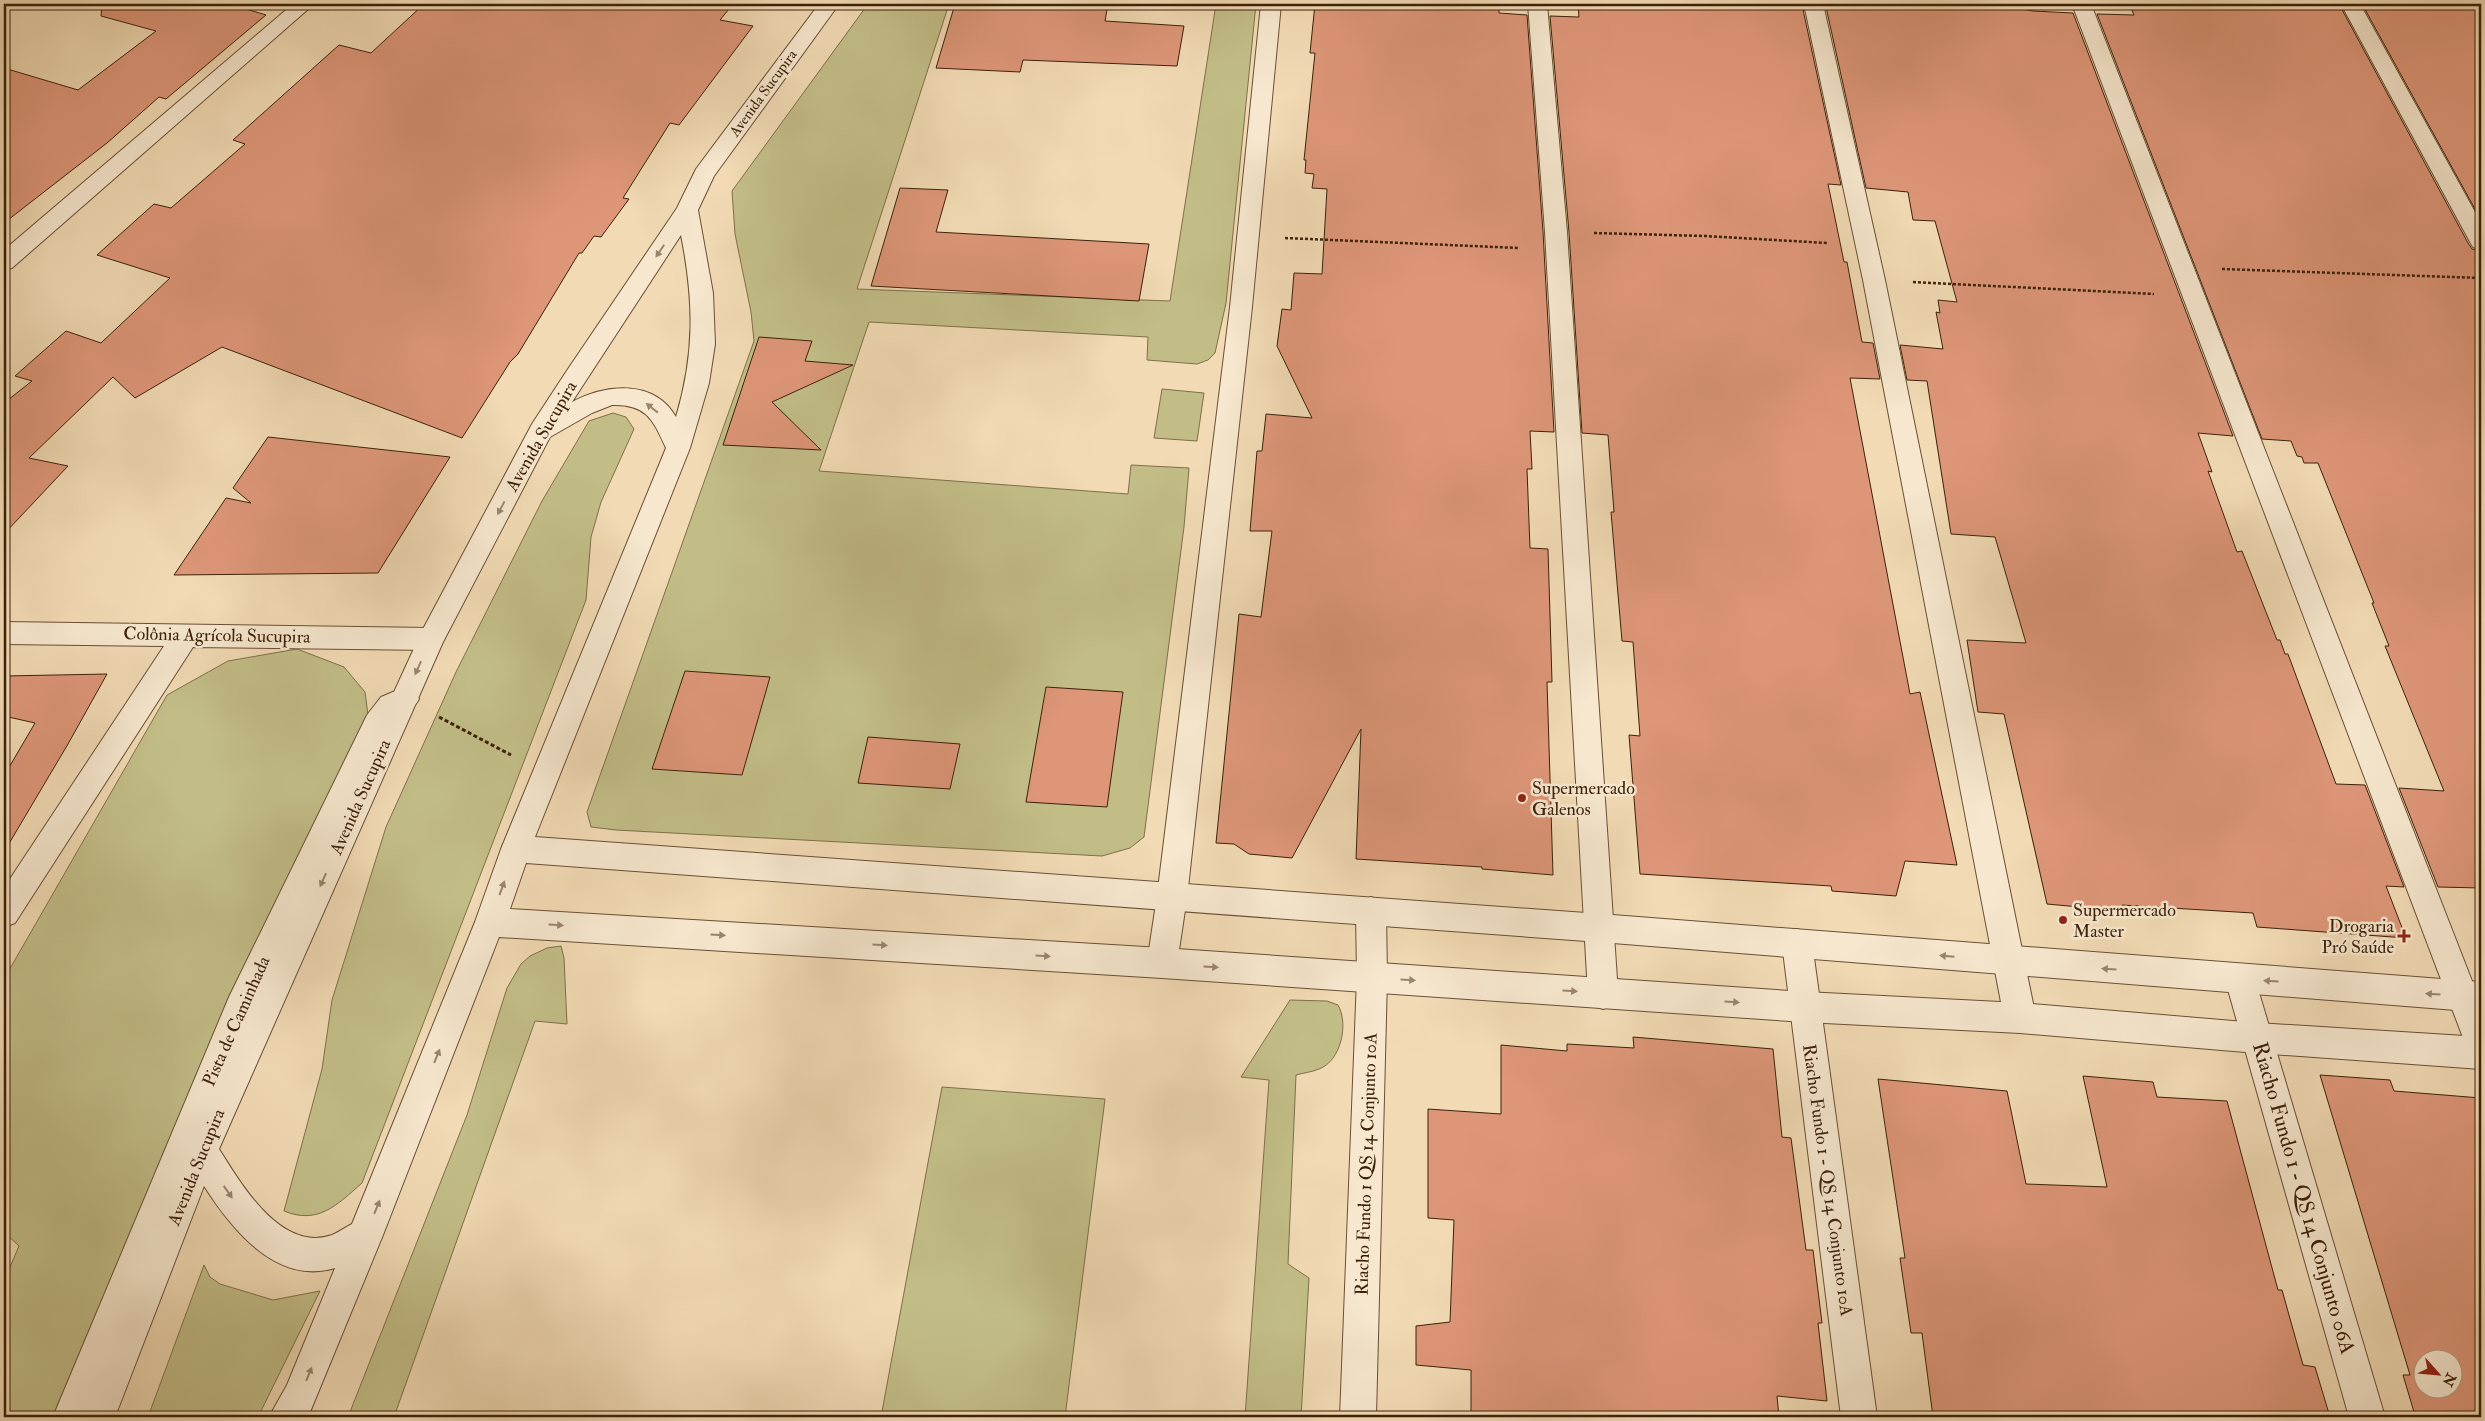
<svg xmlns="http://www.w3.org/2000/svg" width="2485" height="1421" viewBox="0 0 2485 1421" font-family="'IM FELL Double Pica',serif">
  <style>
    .green { fill: #c2bd87; stroke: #7f6f48 }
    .building { fill: #dd9678; stroke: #3c2109; fill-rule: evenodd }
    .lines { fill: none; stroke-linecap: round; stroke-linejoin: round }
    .pedestrian-casing { stroke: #694f34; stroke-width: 2 }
    .minor-casing { stroke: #694f34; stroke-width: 2 }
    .tertiary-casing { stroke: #694f34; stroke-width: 2 }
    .path-far1 { stroke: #3c2109; stroke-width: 2.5; stroke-dasharray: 3 2; stroke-linecap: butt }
    .path { stroke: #3c2109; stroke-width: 3; stroke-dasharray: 4 2.5; stroke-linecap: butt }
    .pedestrian { fill: #f6e7ce; fill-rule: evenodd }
    .minor { fill: #f6e7ce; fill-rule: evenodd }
    .tertiary { fill: #f6e7ce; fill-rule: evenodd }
    .oneway { fill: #99846c }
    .poi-dot { fill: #8f2418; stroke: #f6e7ce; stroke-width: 2 }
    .labels { text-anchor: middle; stroke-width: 5; stroke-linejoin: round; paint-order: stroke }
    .far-street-label { font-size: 15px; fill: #3c2109; stroke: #f6e7ce }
    .street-label { font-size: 18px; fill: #3c2109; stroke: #f6e7ce }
    .poi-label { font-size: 18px; fill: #3c2109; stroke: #f6e7ce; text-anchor: start }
    .near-street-label { font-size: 21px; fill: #3c2109; stroke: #f6e7ce }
  </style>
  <rect width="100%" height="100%" fill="#f1dab4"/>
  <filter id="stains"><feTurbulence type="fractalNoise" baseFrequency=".004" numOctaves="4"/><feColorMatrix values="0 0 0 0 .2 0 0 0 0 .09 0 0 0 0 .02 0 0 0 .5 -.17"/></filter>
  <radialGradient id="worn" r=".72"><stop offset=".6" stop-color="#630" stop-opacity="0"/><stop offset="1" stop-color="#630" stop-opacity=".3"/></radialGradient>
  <path class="green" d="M868,4h81l-92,285 313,12 46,-297h40l-30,299 -11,50 -7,7 -11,4 -50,-4 1,-23 -279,-15 -50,149 309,23 3,-29 58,3 -5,59 -40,310 -14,11 -28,8 -486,-26 -25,-3 -4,-15 167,-471 -3,-29 -16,-78 -3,-43z
    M1162,389l42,4 -7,48 -43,-3z
    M613,413l13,4 8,12 -33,73 -10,35 -5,63 -224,583c-25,22 -44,42 -78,28l38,-142 10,-69 54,-173 70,-155 86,-171 47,-80z
    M297,649l47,18 21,25 5,38 -131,273 -166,414h-69v-136l15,-35 -15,-14v-253l163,-284 61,-34z
    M561,946l3,12 3,66 -32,-3 -141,396h-46l119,-302 40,-127 14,-24 9,-8 17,-8z
    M1290,1000l37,1 11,4c11,19 3,56 -19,64 -7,3 -16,4 -23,6l-8,189 21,14 -8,139h-56l24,-337 -28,-3z
    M942,1087l163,12 -40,318h-184z
    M204,1265l6,12 10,7 53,16 47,-9 -62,126h-110z"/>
  <path class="building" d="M102,4h127l37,11 -100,84 -7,-2 -52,46 -103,80v-155l74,22 78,-59 -55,-15z
    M424,4h309l-13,16 33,6 -74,99 -9,-2 -47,75 6,1 -28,38 -7,-1 -12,17h-3l-61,101 -8,8 -48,76 -240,-91 -87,51 -22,-21 -84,81 39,8 -64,68v-131l28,-22 -17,-5 51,-45 35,12 69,-65 -73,-23 57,-51 17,4 74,-64 -12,-4 106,-95 32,8z
    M955,4h153l-3,17 79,5 -7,40 -154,-6 -3,12 -84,-4z
    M1315,4h184v9l28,2 16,217 11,200 -24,-1 2,38h-5l3,79 18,1 4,133h-5l6,193 -71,-6v-2l-126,-8 5,-130 -69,129 -43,-4 -15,-10 -18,-1 23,-229 22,3 11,-86h-22l7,-80h5l4,-37 46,4 -35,-72 5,-37 9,1 3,-37 28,1 5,-85 -15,-1 2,-14 -9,-1 1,-13h-2l11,-107h-5z
    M1578,4l224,1 39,180 -13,-1 16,78h3l15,80 11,1 7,36 -30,-1 60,316 10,-2 37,173 -52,-4 -9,35 -64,-5 -1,-5 -191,-12 -11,-139 11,1 -7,-94 -11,-1 -11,-129h3l-6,-77 -26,-2 -13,-201 -19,-216 29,1z
    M1842,4h179l1,5 11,2 40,2 160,423 -35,-3 14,39 -4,-1 29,81 5,-1 35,89h3l5,14h3l48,130 29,1 39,102 -18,-1 20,52 -149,-11 -4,-14 -131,-8 1,6 -76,-7 -43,-190 -26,-2 -11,-72 59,3 -31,-106 -44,-3 -24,-153 -20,-1 -7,-35 43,4 -7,-37 4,1 -2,-13 19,2 -22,-81 -22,-1 -5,-28 -42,-4 -40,-181 17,2z
    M2129,4h210l129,239 4,6 9,3v636l-43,-1 -39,-99 45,3 -59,-145h4l-17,-43h2l-56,-140h-14l-2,-6 -5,-1 -6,-15 -29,-2 -165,-425 37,1z
    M2362,4h119v216z
    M900,188l48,2 -12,42 213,12 -10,57 -268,-15z
    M759,337l53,4 -7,20 48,4 -81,37 49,48 -98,-5z
    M268,437l182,20 -72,116 -204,2 52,-77 25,5 -18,-15z
    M685,671l85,6 -28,98 -90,-6z
    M107,674l-39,70 -64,108v-76l31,-53 -31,-7v-40z
    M1046,687l77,5 -16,115 -81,-5z
    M868,737l92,7 -10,45 -92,-6z
    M1633,1037l140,12 9,88 9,1 15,112h7l9,73h-4l9,78 -50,-5 2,21h-308v-47l-55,-5v-39l34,-4 4,-102 -26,-2v-109l73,5v-69l66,6v-7l67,4z
    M2320,1075l70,5 4,11 87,7v319h-56l-1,-4 -10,-1 -11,-37h7zM2422,1358h30v30h-30z
    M2083,1076l70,6 4,15 70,4 51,189h4l21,75 12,2 15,50h-397l-11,-84h-11l-11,-75h5l-27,-179 129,12 19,93 81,3z"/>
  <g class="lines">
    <defs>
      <path id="pedestrian" d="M405,687l10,4 4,8c-7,14 -23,15 -33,33l-134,284 -163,401h-36l176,-420 138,-282 14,-18z"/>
      <path id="minor" d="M293,4h21l-302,264 -8,2v-20z
        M1261,4h20l-29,303 -65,590 -10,66 -4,10 -11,5 -11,-5 -4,-10 10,-66 73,-590z
        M1528,4h19l20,228 51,762 -4,11 -11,4 -11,-4 -4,-11 -43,-762z
        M1804,4h19l62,276 151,738 -5,11 -11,4 -11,-4 -5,-11 -141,-738z
        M2072,4h19l390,1000v54l-11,-4 -5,-11z
        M2341,4h19l121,219v27l-8,-3 -3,-5z
        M4,622l427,6 9,3 4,8 -4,8 -9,3 -238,-3 -178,276 -11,4v-39l160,-242 -160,-2z
        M1371,897l11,4 4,10 1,67 -11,439h-36l17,-439 -1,-67 4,-10z
        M1797,929l11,4 4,10 65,474h-36l-59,-474 4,-10z
        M2240,964l11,5 4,10 130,438h-36l-124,-438 4,-10z"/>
      <path id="tertiary" d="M819,4h20l-125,172 -16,34 15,83 2,51 -6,39 -19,65 -155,389 1065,77 881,68v30l-881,-70 -1074,-79 -16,46 652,39 643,44 215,11 237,20 224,14v32l-224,-16 -237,-20 -215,-11 -643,-44 -663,-41 -116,298 -75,182h-39l18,-32 48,-117c-59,18 -104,-40 -131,-82l-89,231h-36l110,-278 233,-508 110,-207 34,-52 111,-164 19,-39zM681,235c13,66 14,118 -5,182 -22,-38 -70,-33 -104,-15zM612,405c35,-1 41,15 54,43l-165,401 -26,73 -123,302c-6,3 -13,8 -20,11 -51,18 -91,-51 -113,-86l224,-507 107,-205 42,-24z"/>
    </defs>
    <use href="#pedestrian" class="pedestrian-casing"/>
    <use href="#minor" class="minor-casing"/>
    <use href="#tertiary" class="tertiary-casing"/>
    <path class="path-far1" d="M1594,233l111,3 122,7
      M1285,238l234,10
      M2222,269l259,9
      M1913,282l241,12"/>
    <path class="path" d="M439,717l72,38"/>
    <use href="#pedestrian" class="pedestrian"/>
    <use href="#minor" class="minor"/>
    <use href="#tertiary" class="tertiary"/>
  </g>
  <defs><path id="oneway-solid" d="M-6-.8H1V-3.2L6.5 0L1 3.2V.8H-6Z" transform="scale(1.25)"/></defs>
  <g class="oneway">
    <use href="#oneway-solid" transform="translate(660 251) rotate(124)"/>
    <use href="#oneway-solid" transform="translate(652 408) rotate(-142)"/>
    <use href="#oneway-solid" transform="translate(501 508) rotate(118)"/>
    <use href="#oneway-solid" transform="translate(418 668) rotate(114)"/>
    <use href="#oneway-solid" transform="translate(323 880) rotate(114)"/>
    <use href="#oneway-solid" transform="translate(502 888) rotate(-70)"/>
    <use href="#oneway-solid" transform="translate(556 925) rotate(3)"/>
    <use href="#oneway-solid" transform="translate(718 935) rotate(4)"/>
    <use href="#oneway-solid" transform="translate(880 945) rotate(4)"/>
    <use href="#oneway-solid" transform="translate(1043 956) rotate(4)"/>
    <use href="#oneway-solid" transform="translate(1947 956) rotate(-175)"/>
    <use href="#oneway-solid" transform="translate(1211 967) rotate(4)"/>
    <use href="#oneway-solid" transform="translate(2109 969) rotate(-176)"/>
    <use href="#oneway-solid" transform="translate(1408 980) rotate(4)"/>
    <use href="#oneway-solid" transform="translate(2271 981) rotate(-176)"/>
    <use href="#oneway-solid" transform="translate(1570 991) rotate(4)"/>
    <use href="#oneway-solid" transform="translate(2433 994) rotate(-176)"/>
    <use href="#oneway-solid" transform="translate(1732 1002) rotate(4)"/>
    <use href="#oneway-solid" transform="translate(437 1056) rotate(-68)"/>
    <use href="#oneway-solid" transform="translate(228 1192) rotate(55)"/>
    <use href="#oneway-solid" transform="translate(377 1207) rotate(-68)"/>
    <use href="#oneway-solid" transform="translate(309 1374) rotate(-68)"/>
  </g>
  <g class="poi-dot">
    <circle cx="1522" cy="798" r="5"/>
    <circle cx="2063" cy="920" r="5"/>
    <path d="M2401.5 928.5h5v5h5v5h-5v5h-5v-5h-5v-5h5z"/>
  </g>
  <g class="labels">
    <g class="far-street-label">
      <text transform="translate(763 93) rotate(-54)" y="5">Avenida Sucupira</text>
    </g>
    <g class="street-label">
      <text transform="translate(541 436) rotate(-60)" y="6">Avenida Sucupira</text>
      <text transform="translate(217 635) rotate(1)" y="6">Colônia Agrícola Sucupira</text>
      <text transform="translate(360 797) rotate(-66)" y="6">Avenida Sucupira</text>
      <text transform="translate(236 1021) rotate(-66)" y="6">Pista de Caminhada</text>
      <text transform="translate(1366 1164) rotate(-88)" y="6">Riacho Fundo 1 QS 14 Conjunto 10A</text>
      <text transform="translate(196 1167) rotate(-68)" y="6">Avenida Sucupira</text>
      <text transform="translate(1828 1180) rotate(82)" y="6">Riacho Fundo 1 - QS 14 Conjunto 10A</text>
    </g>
    <g class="poi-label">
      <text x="1532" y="794">Supermercado<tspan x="1532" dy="21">Galenos</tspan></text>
      <text x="2073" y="916">Supermercado<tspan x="2073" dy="21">Master</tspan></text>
      <text x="2394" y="932" text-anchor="end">Drogaria<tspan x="2394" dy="21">Pró Saúde</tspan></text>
    </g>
    <g class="near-street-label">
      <text transform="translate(2304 1198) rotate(74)" y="7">Riacho Fundo 1 - QS 14 Conjunto 06A</text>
    </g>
  </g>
  <rect width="2485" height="1421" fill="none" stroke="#f1dab4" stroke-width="20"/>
  <rect x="5" y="5" width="2475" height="1411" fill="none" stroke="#3c2109" stroke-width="2.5"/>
  <rect x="10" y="10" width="2465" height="1401" fill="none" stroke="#3c2109"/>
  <g transform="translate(2438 1374) rotate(117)"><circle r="24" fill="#f6e7ce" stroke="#ac987f"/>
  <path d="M0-4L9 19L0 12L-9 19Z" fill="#8f2418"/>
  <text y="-8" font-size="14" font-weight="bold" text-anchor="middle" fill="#3c2109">N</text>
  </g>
  <rect width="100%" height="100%" filter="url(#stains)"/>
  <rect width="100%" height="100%" fill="url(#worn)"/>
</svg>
